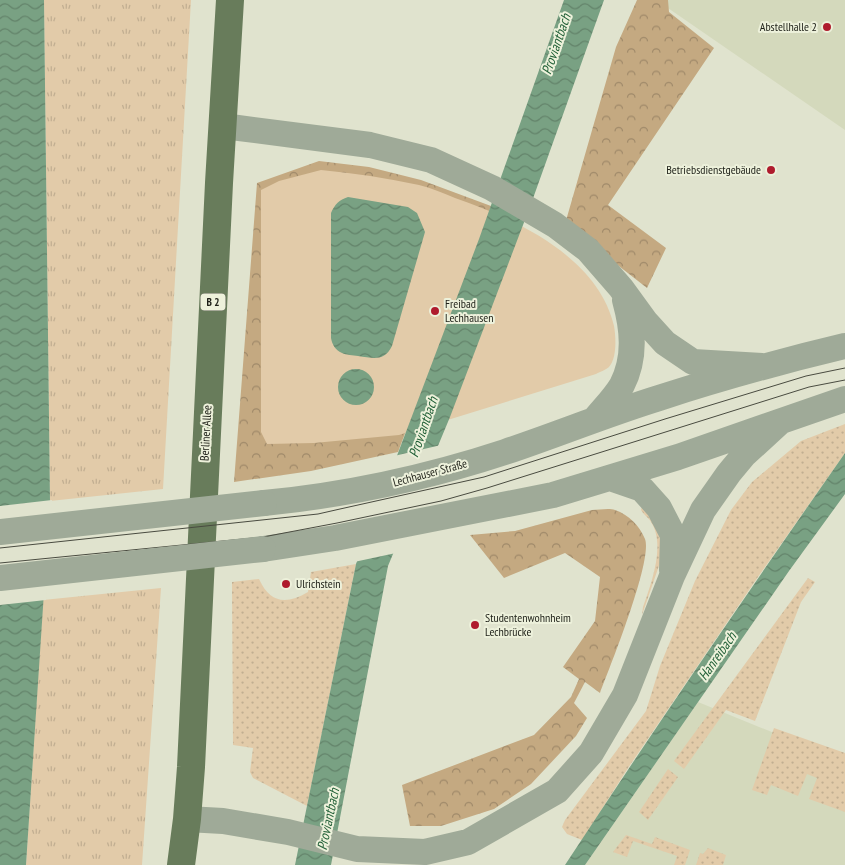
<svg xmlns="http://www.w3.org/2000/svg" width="845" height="865" viewBox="0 0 845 865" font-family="'PT Sans Narrow',sans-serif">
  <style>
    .built { fill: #d4d9bc }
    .grass { fill: url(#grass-dots) }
    .forest { fill: url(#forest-crowns) }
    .park { fill: url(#park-tufts) }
    .pitch { fill: #e2cba9 }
    .water { fill: url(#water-waves) }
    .pier { fill: #e0e3ce }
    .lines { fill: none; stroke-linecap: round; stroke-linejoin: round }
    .tertiary { stroke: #9faa98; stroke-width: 26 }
    .primary { stroke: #687c5b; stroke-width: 28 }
    .tram { stroke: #494b40; stroke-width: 1 }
    .tertiary-bridge { stroke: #9faa98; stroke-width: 26 }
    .poi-dot { fill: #af1b2d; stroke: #edf1db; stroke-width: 2 }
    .labels { text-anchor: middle; stroke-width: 4; stroke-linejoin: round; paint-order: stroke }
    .shield { fill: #edf1db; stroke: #5c5f52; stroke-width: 1 }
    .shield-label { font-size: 11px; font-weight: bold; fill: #1e2018 }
    .poi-label { font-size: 12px; fill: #1e2018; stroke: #edf1db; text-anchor: start }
    .street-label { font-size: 12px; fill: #1e2018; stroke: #edf1db }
    .water-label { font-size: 14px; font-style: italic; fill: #205f36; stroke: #edf1db }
  </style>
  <defs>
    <pattern id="grass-dots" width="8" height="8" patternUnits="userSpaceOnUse" patternTransform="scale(1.25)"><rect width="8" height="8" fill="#e2cba9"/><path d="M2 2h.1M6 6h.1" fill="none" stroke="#c1ae91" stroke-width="1.8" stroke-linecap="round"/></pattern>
    <pattern id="forest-crowns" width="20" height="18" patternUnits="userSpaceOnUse" patternTransform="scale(1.25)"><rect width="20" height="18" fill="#c4a981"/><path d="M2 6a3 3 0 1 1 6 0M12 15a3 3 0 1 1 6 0" fill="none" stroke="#9f8969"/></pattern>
    <pattern id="park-tufts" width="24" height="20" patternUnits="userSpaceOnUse" patternTransform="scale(1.25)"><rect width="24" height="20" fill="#e2cba9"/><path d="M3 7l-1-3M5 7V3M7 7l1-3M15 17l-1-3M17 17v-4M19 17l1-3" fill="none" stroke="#c1ae91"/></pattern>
    <pattern id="water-waves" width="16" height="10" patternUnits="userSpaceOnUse" patternTransform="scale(1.25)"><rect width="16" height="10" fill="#79a183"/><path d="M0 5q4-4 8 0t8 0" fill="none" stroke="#63836a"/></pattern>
  </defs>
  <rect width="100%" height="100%" fill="#e0e3ce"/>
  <path class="built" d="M666,0h179v130l-180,-124z
    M698,702l147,60v103h-260z"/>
  <path class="grass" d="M845,424v29l-85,121 -132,194 -46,72 -15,-6 -5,-7 3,-7 81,-109 14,-45 35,-85 36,-71 21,-28 49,-41z
    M642,506l17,23 3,28 -20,58 1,-8c8,-23 23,-62 8,-85 -2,-4 -7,-7 -10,-12z
    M356,564l-49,242 -54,-28 -3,-6 3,-24 -20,-3 -1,-163 27,-3c11,24 27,26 49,13l3,-20z
    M808,578l7,4 -14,20 -46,119 -29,-11 -42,59 -10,-8z
    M774,728l71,25v59l-36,-13 8,-21 -10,-4 -9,22 -27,-11 -4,10 -15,-5z
    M668,769l10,8 -30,43 -9,-8z
    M626,835l26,9 3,-7 35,13 -5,15h-11l3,-9 -44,-15 -6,16 -14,-5z
    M708,848l18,7 -3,10h-27l4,-12 3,1z"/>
  <path class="forest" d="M637,0h31l1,12 45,36 -106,157 58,43 -19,40 -82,-64 51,-177z
    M319,161l50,6 52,13 70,26 -93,246 -87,19 -77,11 23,-299z
    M592,510c7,0 17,-2 23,0 14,5 24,15 30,29 8,21 -35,128 -45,154l-15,-11 -11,21 13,15 -11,18 -45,48 -37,25 -53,17h-31l-8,-41 132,-50 37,-38 8,-18 -16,-12 32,-46 5,-44 -35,-24 -61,25 -34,-43 45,-4z"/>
  <path class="park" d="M44,0h147l-28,489 -113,12z
    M161,588l-19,277h-116l17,-265z"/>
  <path class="pitch" d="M321,170c33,3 66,8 98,15 12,3 24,8 36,13 61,21 143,59 159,128 2,11 3,32 -5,41 -3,3 -10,5 -13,7l-197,61 -85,8 -47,1 -6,-12v-242l18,-9z"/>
  <path class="water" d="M0,0h44l6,501 -24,364h-26z
    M564,0h40l-73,204 -81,213 -62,149 -57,299h-36l61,-301 123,-325z
    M348,197l60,10 9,6 8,19 -33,114c-8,16 -19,12 -34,10 -5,-1 -12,-1 -16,-3 -7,-3 -10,-9 -11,-15v-125c4,-9 8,-13 17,-16z
    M338 387a18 18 0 1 1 36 0a18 18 0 1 1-36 0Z
    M845,453v41l-56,77 -204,294h-20c91,-139 185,-276 280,-412z"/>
  <path class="pier" d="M441,445l-45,108 -42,9 40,-106z
    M52,500l-6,100 -46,5v-99z"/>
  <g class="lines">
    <path class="tertiary" d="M223,126l147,19 61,15 61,28 63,37 33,25 33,38 24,33 20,22 28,19 69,4
      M595,419c9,-11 20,-22 27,-34 14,-28 11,-56 3,-85
      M610,478l32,11 17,19 14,27 -1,35
      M264,503c82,-8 162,-25 241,-51 51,-17 102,-38 154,-54 61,-20 123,-37 186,-52
      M263,549l72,-11 218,-43 125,-38 167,-58
      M187,819l36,2 65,11 69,17 68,3 43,-10 89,-51 34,-38 34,-58 47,-119 31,-66 26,-37 15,-18 35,-32"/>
    <path class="primary" d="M181,865l6,-46 4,-52 28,-584 11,-183"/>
    <path class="tram" d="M0,548l318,-34 22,-5 144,-32 181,-58 141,-43 39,-8
      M0,563l263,-26 74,-14 104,-22 46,-13 322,-101 36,-7"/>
    <path class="tertiary-bridge" d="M0,532l264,-29
      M0,578l263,-29"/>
  </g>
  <g class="poi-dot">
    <circle cx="827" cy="27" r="5"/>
    <circle cx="771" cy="170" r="5"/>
    <circle cx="435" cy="311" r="5"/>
    <circle cx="286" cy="584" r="5"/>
    <circle cx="475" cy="625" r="5"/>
  </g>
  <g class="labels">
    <rect class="shield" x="200.5" y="293.5" width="25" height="17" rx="4"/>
    <g class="shield-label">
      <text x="213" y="306">B 2</text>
    </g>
    <g class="poi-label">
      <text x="817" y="31" text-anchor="end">Abstellhalle 2</text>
      <text x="761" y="174" text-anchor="end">Betriebsdienstgebäude</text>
      <text x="445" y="308">Freibad<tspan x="445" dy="14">Lechhausen</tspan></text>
      <text x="296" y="588">Ulrichstein</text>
      <text x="485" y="622">Studentenwohnheim<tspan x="485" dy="14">Lechbrücke</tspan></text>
    </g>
    <g class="street-label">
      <text transform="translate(206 433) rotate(-87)" y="4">Berliner Allee</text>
      <text transform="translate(430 473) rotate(-15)" y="4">Lechhauser Straße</text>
    </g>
    <g class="water-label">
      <text transform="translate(556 44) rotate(-71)" y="5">Proviantbach</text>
      <text transform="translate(423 427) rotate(-71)" y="5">Proviantbach</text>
      <text transform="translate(717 656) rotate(-55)" y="5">Hanreibach</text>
      <text transform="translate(328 819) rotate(-78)" y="5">Proviantbach</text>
    </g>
  </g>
</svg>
